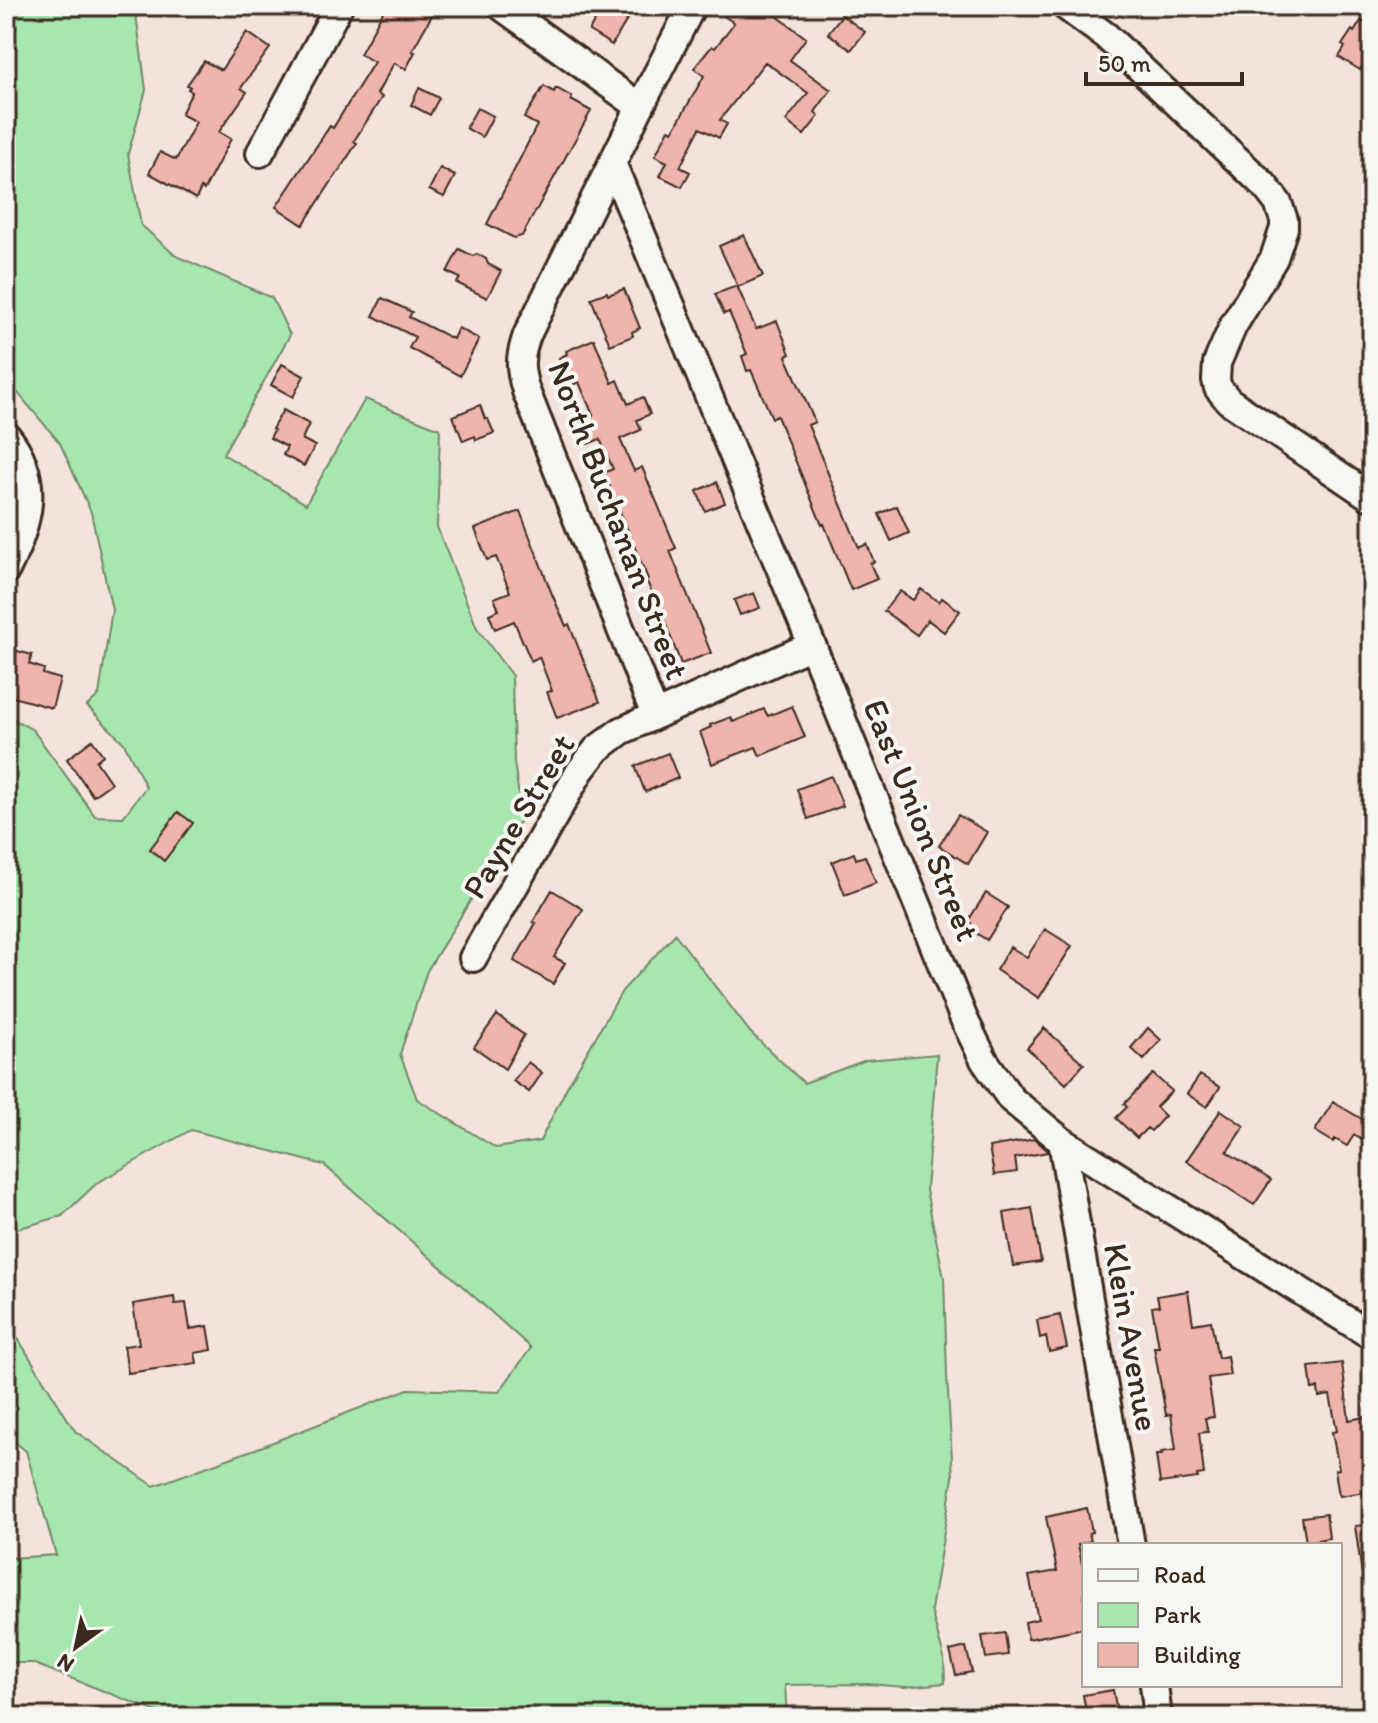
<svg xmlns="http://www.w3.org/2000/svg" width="1378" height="1723" viewBox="0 0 1378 1723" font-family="Itim,sans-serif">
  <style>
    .green { fill: #a7e6ae; stroke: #718866; stroke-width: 2 }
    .building { fill: #efb4ac; stroke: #3b2a1e; stroke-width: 2 }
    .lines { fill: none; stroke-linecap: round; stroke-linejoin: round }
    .minor-casing { stroke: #3b2a1e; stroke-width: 32 }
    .minor { stroke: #f6f6f2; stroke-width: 26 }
    .labels { text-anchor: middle; stroke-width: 8; stroke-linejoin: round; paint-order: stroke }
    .street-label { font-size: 34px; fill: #3b2a1e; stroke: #f6f6f2 }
  </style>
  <rect width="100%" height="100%" fill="#f4e2dd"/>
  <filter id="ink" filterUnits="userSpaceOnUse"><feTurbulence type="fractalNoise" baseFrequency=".0125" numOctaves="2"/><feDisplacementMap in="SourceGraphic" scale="16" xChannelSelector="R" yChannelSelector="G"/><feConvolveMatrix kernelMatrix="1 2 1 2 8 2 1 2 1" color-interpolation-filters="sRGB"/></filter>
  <g filter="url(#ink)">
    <path class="green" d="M6,6h129l11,84 -18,64 13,71 35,31 96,42 18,37 -67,119 83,50 59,-105 75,30 -3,98 40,101 35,48 2,86 8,55 -95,154 -27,83 17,45 79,49 44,-7 27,-54 55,-96 53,-57 75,98 54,51 62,-23 71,-6 -11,136 18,88 3,97 6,102 -22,133 13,48 1,25 -41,4 -36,-3 -83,1 2,32h-617l-138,-54h-26v-106l4,1 46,-3 -30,-104 -20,-16v-116l69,112 79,55 109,-40 145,-57 91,3 32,-44 -81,-73 -126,-110 -133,-35 -94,53 -35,33 -56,16v-517l27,15 62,86 28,1 23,-30 -22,-44 -37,-37 12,-11 13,-85 -21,-98 -31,-69 -54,-64z"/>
    <path class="building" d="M386,6h51l-25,45 3,1 -9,17 -12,-6 -17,31 5,3 -28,44 3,2 -54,82 -27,-18 54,-81 3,2 41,-66 -14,-8z
      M603,6h4l21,12 -16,27 -23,-14z
      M731,6h33l42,32 -16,22 41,30 -16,22 4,4 -15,19 -18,-14 22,-28 -43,-31 -45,58 7,4 -8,14 -19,-10 -20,39 10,5 -8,15 -22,-11 7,-14 -12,-6 14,-27 4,2 31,-55 -10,-8 18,-22 3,2 19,-25 -10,-7z
      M842,15l23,17 -14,18 -23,-17z
      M1361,21l11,4v26l-12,19 -21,-13 6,-10 -3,-2 10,-15 2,2z
      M247,32l23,16 -29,40 6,4 -28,40 12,7 -27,51 -3,-2 -5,11 -47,-26 11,-21 16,8 20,-38 -15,-8 11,-22 -4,-3 2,-2 -3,-2 17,-24 17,9z
      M544,86l10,6 2,-4 16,9 -1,3 20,11 -69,125 -8,2 -27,-14 50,-99 -13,-7z
      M419,88l20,10 -9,17 -19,-10z
      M477,108l16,8 -11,21 -16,-9z
      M440,168l15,8 -11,21 -15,-7z
      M744,235l19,41 -25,11 -19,-41z
      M459,249l14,7 4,-2 9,5 2,5 13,7 -14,27 -30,-15 3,-5 -13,-6z
      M737,286l19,43 21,-8 13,33 -4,2 29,66 -7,3 51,123 8,-4 7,18 -4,1 7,16 -26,11 -27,-66 -2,1 -45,-109 -5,2 -21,-48 -4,1 -5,-15 5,-2 -18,-42 -5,2 -9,-20z
      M624,289l16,39 -8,4 1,4 -23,9 -19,-47 16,-6 1,3z
      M382,298l30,14 -3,5 44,22 5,-11 21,11 -19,37 -51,-28 6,-11 -42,-21z
      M594,339l18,44 6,-3 10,24 15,-7 7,17 -13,6 4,10 -21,9 14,32 8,-4 34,81 -6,3 41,102 -30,11 -20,-52 -15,-32 2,-1 -44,-106 9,-4 -13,-30 -12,5 -6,-15 4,-2 -3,-7 10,-5 -14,-33 -9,4 -3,-7 -4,1 -7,-15 6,-2 -3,-5 8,-4 -1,-3z
      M282,364l22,12 -11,21 -22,-12z
      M480,405l5,14h3l6,14 -18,7 -1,-4 -12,5 -10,-25z
      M283,410l26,14 -7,15 13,7 -11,20 -21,-11 4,-8 -17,-9 4,-8 -2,-1z
      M717,482l8,21 -20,8 -8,-20z
      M897,506l12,27 -18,8 -12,-27z
      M520,511l32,83 14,32 3,-2 31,78 -43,16 -10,-26 5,-1 -13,-34 -8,4 -17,-40 -19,8 -6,-15 10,-4 -5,-12 16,-6 -14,-35 -9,3 -12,-31z
      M921,589l18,13 3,-4 18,13 -16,21 -16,-12 -11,15 -33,-24 16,-20 13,9z
      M754,593l6,15 -20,7 -6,-15z
      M6,648l26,7 -3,9 15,5 -1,5 17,5 -8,29 -46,-13z
      M792,706l13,31 -45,19 -4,-9 -44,17 -12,-32 11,-5 -1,-2 21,-8 2,5 31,-13 4,7z
      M92,740l11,15 -7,6 15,22 -18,13 -26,-37z
      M668,753l10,25 -33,14 -10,-26z
      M831,776l12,30 -35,13 -11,-30z
      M178,812l15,11 -29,38 -14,-12z
      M958,815l29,17 -19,32 -29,-18z
      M854,853l2,6 9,-3 11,27 -31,12 -13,-33z
      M552,890l31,19 -29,48 11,6 -12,21 -39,-23 22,-38 -3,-1z
      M986,893l22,14 -21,33 -19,-12 3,-5 -3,-2z
      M1045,929l27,17 -33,52 -43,-28 14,-23 17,10z
      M497,1015l27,20 -19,34 -31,-22z
      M1044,1028l40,36 -18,20 -39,-36z
      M1148,1028l13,12 -17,20 -13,-12z
      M528,1062l14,11 -13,19 -16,-11z
      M1153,1074l19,17 -16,16 9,9 -14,15 -4,-3 -10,10 -21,-20 11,-11 -3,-3z
      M1200,1075l20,12 -13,20 -20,-13z
      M1333,1102l39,23v9l-5,9 -13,-8 -7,11 -12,-7 -2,3 -18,-11z
      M1221,1110l23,16 -17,26 44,28 -17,25 -68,-44z
      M1035,1139l12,11 1,2 -33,6 2,14 -23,3 -5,-28z
      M1032,1208l9,54 -28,4 -9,-53z
      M1188,1291l5,33 18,-3 7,37 9,-2 3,19 -22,3 6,39 -9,1 3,14 -9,1 5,41 -7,1 1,3 -38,5 -4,-28h6l-1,-3 15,-2 -5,-36 -5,1 -12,-68h5l-7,-40 7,-1 -2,-10z
      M174,1297l1,7 11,-1 4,26 18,-3 4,24 -17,3 2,10 -69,10 -4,-27 15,-2 -6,-40z
      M1060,1315l7,33 -18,4 -3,-16 -6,2 -3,-18z
      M1342,1363l7,57 21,-4 2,13v62l-33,5 -4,-26 4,-1 -7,-37 5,-1 -7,-36 -11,2 -1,-9 -6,1 -3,-22z
      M1087,1508l5,24 -3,1 2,8 -13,3 6,30v54l-56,11 -3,-17 13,-3 -9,-43 28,-5 -11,-54z
      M1326,1514l3,24 -23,4 -4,-25z
      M1372,1524v49l-10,1 -7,-48z
      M1005,1633l3,22 -22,3 -4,-22z
      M966,1647l6,25 -16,3 -6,-24z
      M1113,1690l5,27h-31l-4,-22z"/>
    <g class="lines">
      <defs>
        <path id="minor" d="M501,6l139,101
          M1065,6l41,30 158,149 14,18 6,17v8l-10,30 -41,68 -16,37 -1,17 2,8 11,13 143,97
          M260,153l79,-147
          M612,163l200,482 152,374 20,41 27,39 51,42 310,195
          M6,435c36,44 23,89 0,135
          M655,715l-129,-324c-7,-23 -7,-33 1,-56l113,-228 52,-101
          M473,958l107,-187 17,-22 24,-18 191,-86
          M1062,1141l69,404
          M1154,1685l4,32"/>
      </defs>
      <use href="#minor" class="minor-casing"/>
      <use href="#minor" class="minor"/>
    </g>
  </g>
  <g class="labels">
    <g class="street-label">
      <text transform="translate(619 520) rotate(69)" y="12">North Buchanan Street</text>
      <text transform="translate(518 816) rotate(-59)" y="12">Payne Street</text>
      <text transform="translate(922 820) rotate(68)" y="12">East Union Street</text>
      <text transform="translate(1132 1337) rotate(80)" y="12">Klein Avenue</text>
    </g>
  </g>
  <rect width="1378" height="1723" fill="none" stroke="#f6f6f2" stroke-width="32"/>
  <rect x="16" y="16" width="1346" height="1691" fill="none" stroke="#3b2a1e" stroke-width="3" filter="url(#ink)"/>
  <rect x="1082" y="1543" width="260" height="144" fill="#f6f6f2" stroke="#aba49d" stroke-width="2"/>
  <rect x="1098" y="1569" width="40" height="12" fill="#f6f6f2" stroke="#aba49d" stroke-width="2"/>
  <text x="1154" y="1583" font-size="24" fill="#3b2a1e">Road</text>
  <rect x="1098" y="1603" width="40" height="24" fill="#a7e6ae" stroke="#aba49d" stroke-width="2"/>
  <text x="1154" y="1623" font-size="24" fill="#3b2a1e">Park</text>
  <rect x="1098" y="1643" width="40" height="24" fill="#efb4ac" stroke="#aba49d" stroke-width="2"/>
  <text x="1154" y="1663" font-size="24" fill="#3b2a1e">Building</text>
  <g transform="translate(76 1647) rotate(213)" stroke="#f6f6f2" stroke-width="6" paint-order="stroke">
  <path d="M0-6L14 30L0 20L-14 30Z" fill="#3b2a1e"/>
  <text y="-12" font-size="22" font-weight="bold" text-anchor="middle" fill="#3b2a1e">N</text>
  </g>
  <path d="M1086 72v12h156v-12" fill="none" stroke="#3b2a1e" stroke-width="4"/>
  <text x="1098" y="72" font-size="24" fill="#3b2a1e" stroke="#f6f6f2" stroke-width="6" paint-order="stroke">50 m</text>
</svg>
